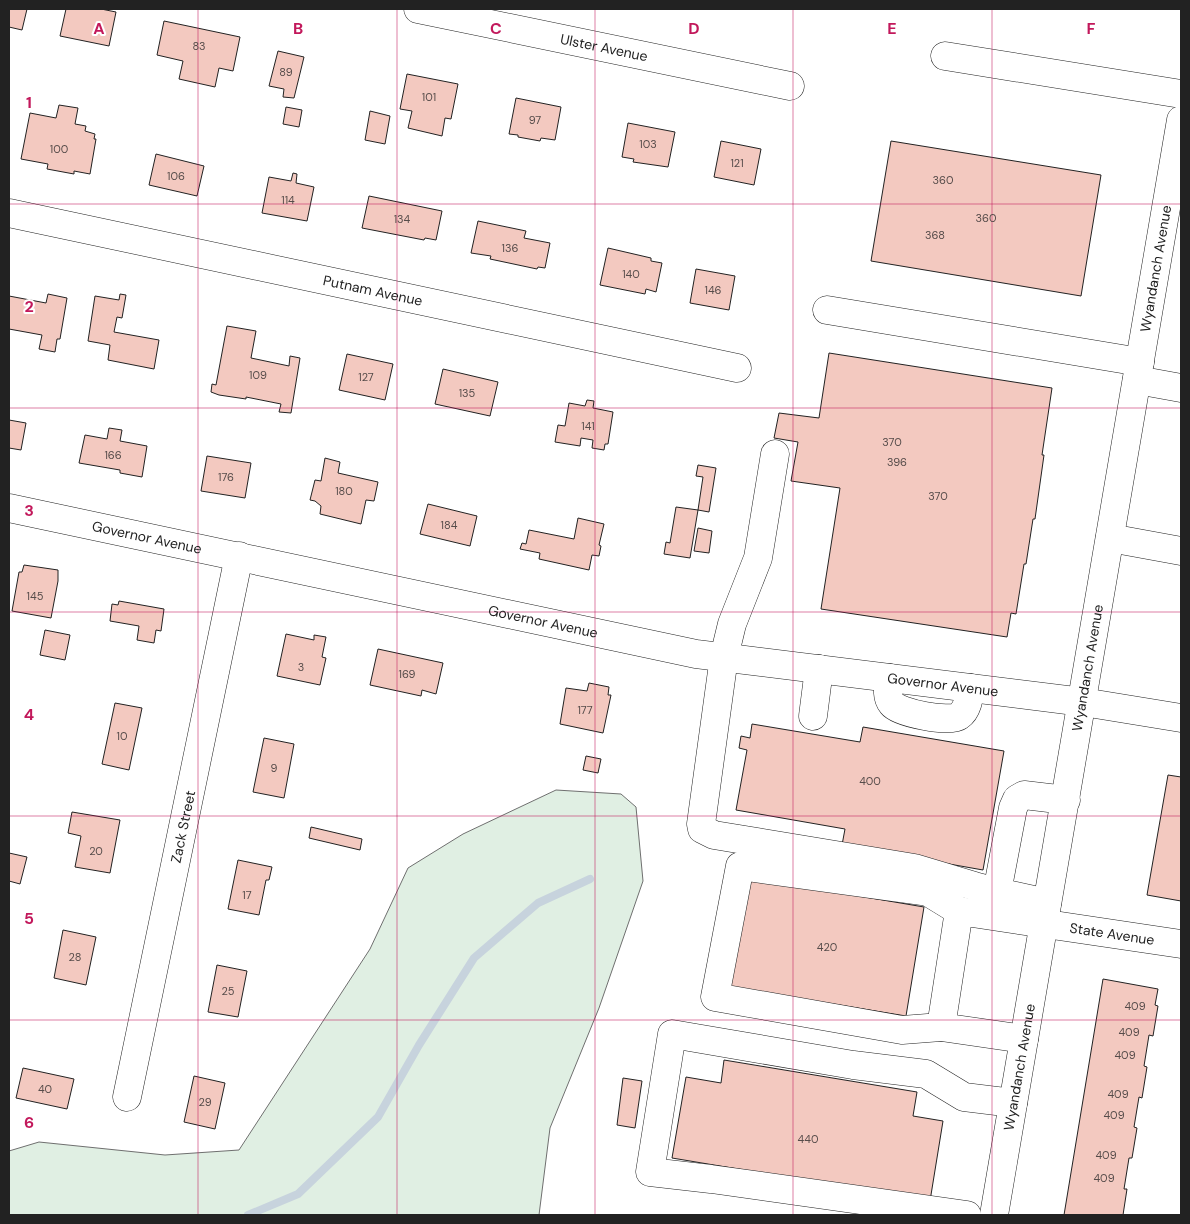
<svg xmlns="http://www.w3.org/2000/svg" width="1190" height="1224" viewBox="0 0 1190 1224" font-family="'DM Sans',sans-serif">
  <style>
    .green { fill: #e0efe3; stroke: #6f6f6f }
    .lines { fill: none; stroke-linecap: round; stroke-linejoin: round }
    .stream { stroke: #c7d3dd; stroke-width: 8 }
    .building { fill: #f3c9c0; stroke: #222 }
    .minor-casing { stroke: #222; stroke-width: 29 }
    .minor { stroke: #fff; stroke-width: 28 }
    .grid { fill: none; stroke: #c2185b; stroke-width: 1; stroke-opacity: 0.55 }
    .labels { text-anchor: middle; stroke-width: 4; stroke-linejoin: round; paint-order: stroke }
    .number-label { font-size: 11px; fill: #564c4a }
    .street-label { font-size: 14px; fill: #222; stroke: #fff }
    .grid-label { font-size: 16px; text-anchor: middle; font-weight: bold; fill: #c2185b; stroke: #fff; stroke-width: 4; stroke-linejoin: round; paint-order: stroke }
  </style>
  <rect width="100%" height="100%" fill="#fff"/>
  <path class="green" d="M556,790l65,4 15,13 7,74 -44,127 -49,120 -11,87h-530v-64l30,-9 126,13 74,-5 131,-201 38,-81 55,-34z"/>
  <g class="lines">
    <path class="stream" d="M248,1215l50,-21 80,-77 41,-72 55,-87 64,-55 52,-24"/>
  </g>
  <path class="building" d="M9,9h18l-5,21 -13,-3z
    M66,9h35l15,3 -7,34 -49,-10z
    M164,21l76,16 -7,34 -14,-3 -4,19 -36,-8 4,-18 -26,-6z
    M278,51l26,6 -10,41 -11,-1 1,-8 -15,-3z
    M407,74l51,10 -7,35 -6,-1 -3,18 -34,-8 4,-17 -12,-2z
    M516,98l45,9 -6,33 -14,-2 -1,3 -22,-4v-2l-9,-1z
    M59,105l19,3 -3,16 11,2 -1,5 10,3 -1,5h2l-6,35 -16,-3v3l-27,-5 1,-5 -27,-5 9,-46 26,5z
    M286,107l16,3 -3,17 -16,-3z
    M370,111l20,5 -5,28 -20,-4z
    M628,123l47,9 -7,35 -35,-5 1,-3 -12,-2z
    M721,141l40,8 -7,36 -40,-8z
    M891,141l210,34 -20,121 -210,-35z
    M156,154l48,12 -7,30 -48,-11z
    M293,173l4,1 -1,9 18,4 -7,34 -45,-8 7,-36 22,4z
    M369,196l73,15 -6,29 -11,-2 -1,2 -62,-12z
    M478,221l48,10 -2,7 26,5 -5,25 -7,-1 -1,2 -47,-10 1,-3 -20,-3z
    M608,248l43,10v3l11,2 -6,29 -10,-3 -1,5 -45,-9z
    M696,269l39,7 -6,34 -39,-7z
    M48,294l19,4 -7,41h-3l-2,13 -16,-3 3,-14 -33,-6v-33l37,7z
    M120,294l6,1 -4,23 -5,-1 -3,15 45,8 -5,29 -46,-9 2,-15 -22,-4 7,-45 24,4z
    M227,326l29,5 -5,27 38,8 1,-10 10,2 -9,55 -12,-1 2,-8 -35,-7v2l-27,-4 -8,-3 1,-8 4,1z
    M829,353l223,35 -10,67h2l-9,64h-2l-7,45h-2l-8,50 -5,-1 -4,24 -186,-28 19,-121 -49,-7 7,-39 -24,-4 5,-25 40,5z
    M347,354l46,10 -8,36 -46,-10z
    M443,369l55,13 -8,34 -55,-12z
    M587,400l7,1 -1,7 20,4 -5,32h-3l-1,6 -12,-2 1,-8 -12,-2 -1,8 -25,-4 3,-17 7,1 4,-23 16,3z
    M9,420l17,3 -5,27 -12,-2z
    M109,428l13,2 -2,11 27,5 -5,31 -22,-4v-3l-41,-7 6,-28 22,4z
    M207,456l44,7 -6,35 -44,-7z
    M325,458l15,4 -2,11 40,9 -4,19 -8,-1 -5,24 -41,-10 1,-8 -6,-5 -5,-1 5,-20 6,1z
    M698,465l18,3 -7,44 -11,-2 5,-33 -7,-1z
    M428,504l49,12 -7,30 -50,-12z
    M676,507l22,3 -8,48 -26,-4 2,-12 4,1z
    M578,518l26,6 -5,21 2,1 -2,10 -7,-1 -3,15 -50,-11 1,-6 -20,-4 2,-6 4,1 3,-14 45,9z
    M698,528l14,3 -3,22 -15,-2z
    M24,565l34,5v11l-7,37 -39,-7 7,-39h3z
    M119,601l45,8 -3,22 -5,-1 -2,13 -17,-3 2,-14 -29,-5 2,-17 6,1z
    M45,630l25,5 -5,25 -25,-5z
    M286,634l28,6v-5l12,2 -4,20 4,1 -6,27 -43,-9z
    M378,649l65,14 -7,31 -14,-4 -1,6 -51,-11z
    M589,683l20,4 -1,8h3l-8,38 -43,-9 6,-36 21,3z
    M115,703l27,5 -13,62 -27,-6z
    M752,724l108,18 3,-15 141,24 -21,119 -141,-25 3,-16 -109,-19 11,-60 -8,-2 2,-12 9,2z
    M264,738l30,6 -10,54 -31,-6z
    M586,756l15,3 -3,14 -15,-3z
    M1168,775l13,2v124l-34,-6z
    M72,812l48,8 -10,53 -35,-6 6,-31 -13,-3z
    M311,827l51,12 -2,11 -51,-12z
    M9,853l18,4 -7,27 -11,-3z
    M238,860l34,7 -3,13h-3l-7,35 -31,-6z
    M747,877l177,30 -18,109 -177,-29z
    M63,930l33,7 -10,48 -32,-7z
    M217,965l30,6 -9,46 -30,-5z
    M1103,979l55,10 -3,16 3,1 -5,30 -4,-1 -5,31 3,1 -5,31 -3,-1 -5,30 3,1 -5,30h-3l-5,31h3l-4,26h-59z
    M724,1060l193,32 -4,24 30,5 -13,80 -258,-43 14,-81 35,6z
    M23,1068l51,11 -7,30 -51,-11z
    M194,1076l31,7 -10,46 -31,-7z
    M623,1078l19,3 -7,47 -18,-3z"/>
  <g class="lines">
    <defs>
      <g id="minor">
        <path id="s1" d="M418,9l372,77"/>
        <path d="M945,56l236,38"/>
        <path id="s2" d="M9,213l728,155"/>
        <path d="M827,310l313,52"/>
        <path d="M1137,380l44,8"/>
        <path d="M775,454l-17,104 -26,66 -8,33 -23,167 1,5 12,6 200,33 60,18 23,6"/>
        <path id="s3" d="M9,508l687,146 387,48 98,16"/>
        <path d="M1110,538l71,13"/>
        <path d="M889,678c-1,8 -3,19 3,26 7,9 58,19 67,12 9,-6 10,-19 11,-28"/>
        <path d="M813,716l6,-47"/>
        <path d="M1047,903l-50,-11 16,-84 4,-9 7,-4 42,5"/>
        <path d="M941,1027l-39,3 -187,-33 25,-131 188,26 31,19"/>
        <path id="s4" d="M1024,1039l-83,-12 18,-116 222,33"/>
        <path id="s5" d="M127,1097l112,-541"/>
        <path d="M967,1215l-256,-36 -61,-7 22,-138 181,31 73,9 38,23 49,6"/>
        <path id="s6" d="M994,1215l187,-1095"/>
      </g>
    </defs>
    <use href="#minor" class="minor-casing"/>
    <use href="#minor" class="minor"/>
  </g>
  <path class="grid" d="M198,9v1206M397,9v1206M595,9v1206M793,9v1206M992,9v1206M9,204h1172M9,408h1172M9,612h1172M9,816h1172M9,1020h1172"/>
  <g class="labels">
    <g class="number-label">
      <text x="199" y="50">83</text>
      <text x="286" y="76">89</text>
      <text x="429" y="101">101</text>
      <text x="535" y="124">97</text>
      <text x="648" y="148">103</text>
      <text x="59" y="153">100</text>
      <text x="737" y="167">121</text>
      <text x="176" y="180">106</text>
      <text x="943" y="184">360</text>
      <text x="288" y="204">114</text>
      <text x="986" y="222">360</text>
      <text x="402" y="223">134</text>
      <text x="935" y="239">368</text>
      <text x="510" y="252">136</text>
      <text x="631" y="278">140</text>
      <text x="713" y="294">146</text>
      <text x="258" y="379">109</text>
      <text x="366" y="381">127</text>
      <text x="467" y="397">135</text>
      <text x="588" y="430">141</text>
      <text x="892" y="446">370</text>
      <text x="113" y="459">166</text>
      <text x="897" y="466">396</text>
      <text x="226" y="481">176</text>
      <text x="344" y="495">180</text>
      <text x="938" y="500">370</text>
      <text x="449" y="529">184</text>
      <text x="35" y="600">145</text>
      <text x="301" y="671">3</text>
      <text x="407" y="678">169</text>
      <text x="585" y="714">177</text>
      <text x="122" y="740">10</text>
      <text x="274" y="772">9</text>
      <text x="870" y="785">400</text>
      <text x="96" y="855">20</text>
      <text x="247" y="899">17</text>
      <text x="827" y="951">420</text>
      <text x="75" y="961">28</text>
      <text x="228" y="995">25</text>
      <text x="1135" y="1010">409</text>
      <text x="1129" y="1036">409</text>
      <text x="1125" y="1059">409</text>
      <text x="45" y="1093">40</text>
      <text x="1118" y="1098">409</text>
      <text x="205" y="1106">29</text>
      <text x="1114" y="1119">409</text>
      <text x="808" y="1143">440</text>
      <text x="1106" y="1159">409</text>
      <text x="1104" y="1182">409</text>
    </g>
    <g class="street-label">
      <text dy="5" stroke="none"><textPath href="#s1" startOffset="190">Ulster Avenue</textPath></text>
      <text dy="5" stroke="none"><textPath href="#s6" startOffset="960">Wyandanch Avenue</textPath></text>
      <text dy="5" stroke="none"><textPath href="#s2" startOffset="372">Putnam Avenue</textPath></text>
      <text dy="5" stroke="none"><textPath href="#s3" startOffset="141">Governor Avenue</textPath></text>
      <text dy="5" stroke="none"><textPath href="#s3" startOffset="546">Governor Avenue</textPath></text>
      <text dy="5" stroke="none"><textPath href="#s6" startOffset="555">Wyandanch Avenue</textPath></text>
      <text dy="5" stroke="none"><textPath href="#s3" startOffset="951">Governor Avenue</textPath></text>
      <text dy="5" stroke="none"><textPath href="#s5" startOffset="276">Zack Street</textPath></text>
      <text dy="5" stroke="none"><textPath href="#s4" startOffset="356">State Avenue</textPath></text>
      <text dy="5" stroke="none"><textPath href="#s6" startOffset="150">Wyandanch Avenue</textPath></text>
    </g>
  </g>
  <g class="grid-label">
    <text x="99" y="34">A</text>
    <text x="298" y="34">B</text>
    <text x="496" y="34">C</text>
    <text x="694" y="34">D</text>
    <text x="892" y="34">E</text>
    <text x="1091" y="34">F</text>
    <text x="29" y="108">1</text>
    <text x="29" y="312">2</text>
    <text x="29" y="516">3</text>
    <text x="29" y="720">4</text>
    <text x="29" y="924">5</text>
    <text x="29" y="1128">6</text>
  </g>
  <rect width="1190" height="1224" fill="none" stroke="#222222" stroke-width="20"/>
</svg>
